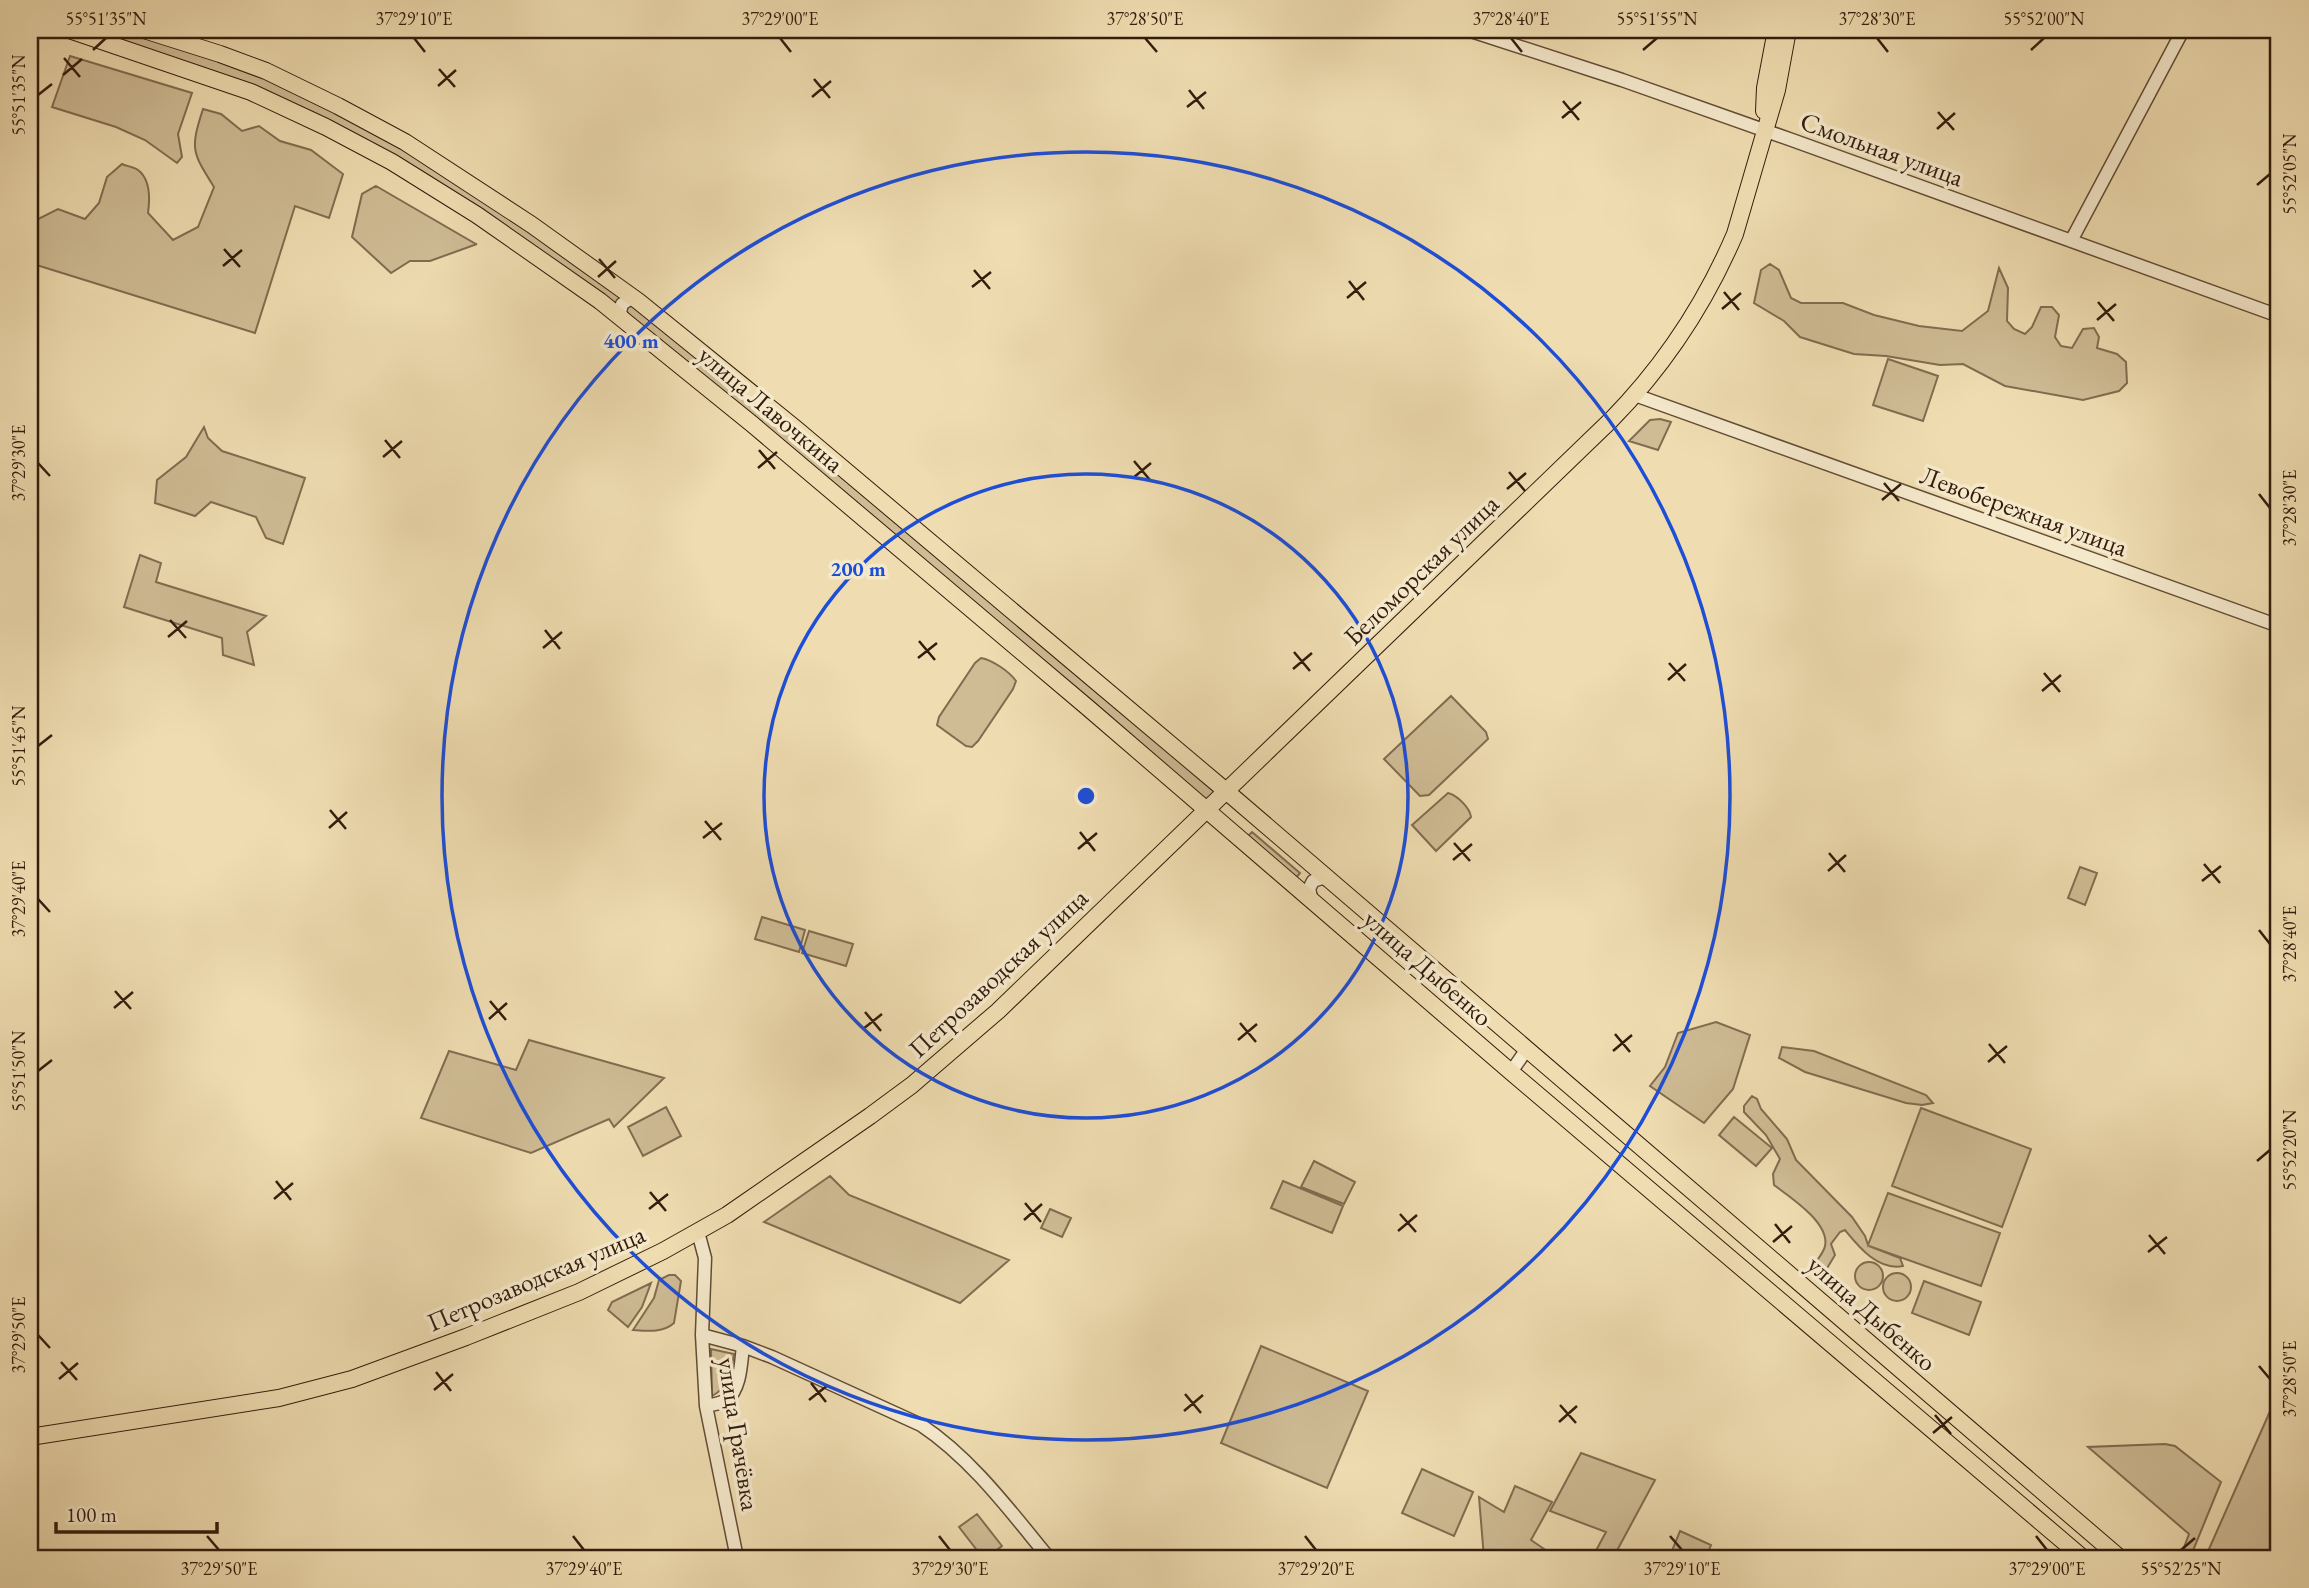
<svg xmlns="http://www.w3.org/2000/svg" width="2309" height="1588" viewBox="0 0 2309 1588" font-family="'EB Garamond',serif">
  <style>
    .green { fill: #cfbc95; stroke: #816c50; stroke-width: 2 }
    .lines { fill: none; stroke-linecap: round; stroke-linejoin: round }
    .minor-casing { stroke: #624c35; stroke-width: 15 }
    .major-casing { stroke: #331c0c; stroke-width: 18 }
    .minor { stroke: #f5e9cc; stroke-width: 12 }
    .major { stroke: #efddb1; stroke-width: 16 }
    .ticks { fill: none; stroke: #331c0c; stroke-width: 2.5 }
    .ring { fill: none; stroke: #1d4ed8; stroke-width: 3.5 }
    .labels { text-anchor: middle; stroke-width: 7; stroke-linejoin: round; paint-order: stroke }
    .street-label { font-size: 26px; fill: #331c0c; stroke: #f5e9cc }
    .centre { fill: #1d4ed8; stroke: #f5e9cc; stroke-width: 3.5 }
    .ring-label { font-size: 21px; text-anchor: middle; font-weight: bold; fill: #1d4ed8; stroke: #f5e9cc; stroke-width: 7; stroke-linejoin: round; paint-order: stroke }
    .neatline { fill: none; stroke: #331c0c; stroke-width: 2.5 }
    .ticks-label { font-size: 18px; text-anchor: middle; fill: #331c0c }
  </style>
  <rect width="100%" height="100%" fill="#efddb1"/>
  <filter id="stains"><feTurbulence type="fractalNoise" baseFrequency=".00286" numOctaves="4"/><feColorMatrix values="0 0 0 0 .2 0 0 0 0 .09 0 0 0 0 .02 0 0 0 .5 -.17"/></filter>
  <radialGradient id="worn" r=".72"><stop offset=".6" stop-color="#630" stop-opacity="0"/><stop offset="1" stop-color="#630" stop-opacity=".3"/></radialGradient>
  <path class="green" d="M69,30h75l194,76 275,177 613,508 -19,19 -607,-509 -274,-174z
    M70,56l122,37 -14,41 4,23 -5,6 -32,-23 -29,-13 -64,-20z
    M203,109l18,5 21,17 17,-5 21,15 31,9 32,24 -14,44 -34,-12 -40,127 -225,-70v-40l28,-14 27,10 14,-16 8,-26 15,-13c4,2 12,3 16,6 12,9 12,29 10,43l25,27 25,-13 16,-40c-22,-35 -24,-38 -11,-78z
    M376,186l100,58h1l-47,17h-20l-19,12 -39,-36 10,-43z
    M1770,264l9,6 12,28 10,5h42l31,12 45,11 43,5 26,-20 11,-43 9,20 -1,33 7,8 11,5 7,-7 9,-20h11l7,8 -4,22 6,9 11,2 11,-19 11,-1 5,9 -2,11 20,6 9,8 1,21 -8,8 -36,9 -78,-14 -42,-22 -23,1 -54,-9 -32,-2 -54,-17 -16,-16 -30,-18 7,-33z
    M1888,359l50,17 -15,45 -50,-16z
    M1660,419l11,3 -13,28 -29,-9 21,-21z
    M204,427l4,11 14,13 83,27 -22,66 -17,-6 -10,-21 -45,-15 -16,14 -40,-13 2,-23 29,-23z
    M140,555l21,8 -5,19 110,34 -19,16 7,33 -31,-10 -1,-17 -98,-31z
    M981,658c11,2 28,13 35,23l-3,8 -35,52 -6,6 -6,-1 -29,-21 2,-8 36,-54z
    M1451,696l35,36 2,7 -59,56 -9,1 -36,-37z
    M1448,793c9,2 22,15 23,24l-35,34 -24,-26z
    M1252,832l48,41 -5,6 -48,-42z
    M2080,867l17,6 -12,32 -17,-7z
    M762,917l43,13 -6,22 -44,-13z
    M809,931l44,13 -7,22 -44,-13z
    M1716,1022l34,13 -17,54 -29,34 -54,-37 15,-19 13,-34z
    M529,1040l135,38 -50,49 -5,-8 -78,34 -110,-35 28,-67 67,19z
    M1782,1047l32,4 112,44 7,8 -11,2 -16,-2 -101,-31 -26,-14z
    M1752,1096l5,3 4,10 26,30 9,21 56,57 13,19 3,9 20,-52 112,40 -19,53 -112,-40 31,12 3,8c-25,5 -44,-19 -58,-36l-5,2 -9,12 4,11 -9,15 -5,3 -5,-3 -2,-5c3,-5 10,-13 11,-19 5,-23 -35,-49 -51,-61l-1,-11 7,-15 -14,-24 -22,-23v-6z
    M666,1107l15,29 -38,20 -15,-29z
    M1921,1108l110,41 -29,78 -110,-41z
    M1734,1117l38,31 -16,18 -37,-31z
    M1314,1161l41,21 -11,22 -43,-17z
    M830,1176l19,19 160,65 -49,43 -196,-81z
    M1283,1181l60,25 -11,27 -61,-25z
    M1050,1209l21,9 -9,19 -21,-9z
    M1855 1276a14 14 0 1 1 28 0a14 14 0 1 1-28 0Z
    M1883 1287a14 14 0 1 1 28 0a14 14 0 1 1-28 0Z
    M669,1275h6l6,6 -7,42c-11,10 -27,8 -41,7l21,-32 5,-18z
    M1924,1281l57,21 -12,33 -57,-22z
    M651,1283l-9,24 -14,20 -20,-17 4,-8z
    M1261,1346l107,45 -41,97 -106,-45z
    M711,1349l23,5c-3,19 -4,32 -22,42z
    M2279,1391v167h-74z
    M2165,1444l10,2 46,36 -31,76h-10l9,-24 -101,-87z
    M1581,1453l74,27 -42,78h-21l14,-26 -56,-21z
    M1422,1469l51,23 -19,44 -52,-23z
    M1515,1486l37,16 -21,38 19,13 -2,5h-64l-5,-61 25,15z
    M977,1514l25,32 -16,12h-3l-24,-31z
    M1680,1531l31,14 -5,13h-37z"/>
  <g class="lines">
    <defs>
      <path id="minor" d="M1468,30l154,50 170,60 487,176
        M2071,241l112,-211
        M624,320l-4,-8 2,-8 8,-5 8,2
        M1635,395l644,231
        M1312,901l-3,-12 4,-8 9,-3 9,3
        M1511,1072l16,-23
        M698,1232l7,26 -3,77 4,71 31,152
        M702,1335l41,11 29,11 149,68c50,33 90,87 128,133
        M706,1406c7,-2 16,-2 21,-7 14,-10 14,-38 16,-53"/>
      <path id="major" d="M69,30l182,62 75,35 66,35 85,53 123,86 152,123 335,283 424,365 572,486
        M144,30l76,24 46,17 72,35 67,36 127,83 106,76 157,127 431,363 894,767
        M1764,111l1,-23 11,-58
        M30,1437l249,-39 73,-19 114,-42 113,-45 84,-41 64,-36 143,-99 42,-31 86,-74 613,-591c54,-55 94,-116 124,-186l42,-144 11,-60"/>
    </defs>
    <use href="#minor" class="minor-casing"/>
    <use href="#major" class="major-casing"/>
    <use href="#minor" class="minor"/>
    <use href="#major" class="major"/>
  </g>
  <path class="ticks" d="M414,38l11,14M780,38l11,14M1145,38l12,14M1511,38l11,14M1877,38l11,14M93,50l13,-12M1643,50l14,-12M2031,50l13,-12M64,58l16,19M439,69l16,18M63,75l19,-16M814,79l16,19M438,86l18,-16M1189,90l15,19M38,95l14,-11M812,97l19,-16M1563,101l16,19M1187,107l19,-15M1938,112l16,18M1562,118l19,-16M1937,129l18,-16M2257,185l13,-11M224,249l16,18M599,259l16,19M223,266l19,-16M974,270l16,19M598,277l18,-16M1349,281l15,19M972,287l19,-15M1724,292l15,18M1347,298l19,-16M2098,302l16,19M1722,309l19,-16M2097,320l19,-16M385,440l15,18M759,450l16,19M383,457l19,-16M1134,461l16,19M38,463l12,13M758,468l19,-16M1509,472l16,19M1133,478l18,-15M1884,483l15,18M1507,489l19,-16M2259,494l11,14M1882,500l19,-16M170,620l16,18M545,630l15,19M168,637l19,-16M919,641l16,19M543,648l19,-16M1294,652l16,19M918,658l19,-15M1669,663l16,18M1293,669l19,-16M2044,673l16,19M1668,680l18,-16M2042,691l19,-16M38,746l14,-11M330,810l16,19M705,821l16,19M329,828l18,-16M1080,832l15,19M703,838l19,-15M1454,843l16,18M1078,849l19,-16M1829,853l16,19M1453,860l19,-16M2204,864l16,19M1828,871l18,-16M2202,881l19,-15M38,899l12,13M2259,930l11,14M115,991l16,18M490,1001l16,19M114,1008l19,-16M865,1012l16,19M489,1019l18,-16M1240,1023l16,19M863,1029l19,-15M1615,1034l15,18M1238,1040l19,-16M1989,1044l16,19M1613,1051l19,-16M1988,1062l19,-16M38,1071l14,-11M2257,1161l13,-11M276,1181l15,19M650,1192l16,19M274,1199l19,-16M1025,1203l16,19M649,1209l19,-15M1400,1214l16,18M1024,1220l18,-16M1775,1224l15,19M1398,1231l19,-16M2149,1235l16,19M1773,1242l19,-16M2148,1252l19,-15M38,1335l12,13M61,1362l16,18M2259,1366l11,13M436,1372l15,19M59,1379l19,-16M811,1383l15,19M434,1390l19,-16M1185,1394l16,19M809,1400l19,-15M1560,1405l16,18M1184,1411l19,-16M1935,1415l16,19M1559,1422l18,-16M1933,1433l19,-16M207,1536l12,14M573,1536l11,14M939,1536l11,14M1305,1536l11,14M1670,1536l12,14M2036,1536l11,14M2181,1550l14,-12"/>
  <g class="ring">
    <circle cx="1086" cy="796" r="322"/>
    <circle cx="1086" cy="796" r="644"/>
  </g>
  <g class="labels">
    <g class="street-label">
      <text transform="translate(1882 149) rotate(20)" y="9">Смольная улица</text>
      <text transform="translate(771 409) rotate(40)" y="9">улица Лавочкина</text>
      <text transform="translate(2024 511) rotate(20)" y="9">Левобережная улица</text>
      <text transform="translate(1421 570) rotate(-44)" y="9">Беломорская улица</text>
      <text transform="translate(1428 968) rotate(41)" y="9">улица Дыбенко</text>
      <text transform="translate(998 973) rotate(-43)" y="9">Петрозаводская улица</text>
      <text transform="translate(536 1278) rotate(-23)" y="9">Петрозаводская улица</text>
      <text transform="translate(1872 1313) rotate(41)" y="9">улица Дыбенко</text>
      <text transform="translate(739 1434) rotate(81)" y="9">улица Грачёвка</text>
    </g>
  </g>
  <circle cx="1086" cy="796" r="10" class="centre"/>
  <g class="ring-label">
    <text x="631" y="348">400 m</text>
    <text x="858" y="576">200 m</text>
  </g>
  <rect width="2309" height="1588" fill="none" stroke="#efddb1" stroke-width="77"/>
  <path d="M56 1522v10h161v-10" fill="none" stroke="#331c0c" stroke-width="3.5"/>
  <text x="66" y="1522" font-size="21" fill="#331c0c" stroke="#f5e9cc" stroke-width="5" paint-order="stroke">100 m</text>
  <rect x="38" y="38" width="2232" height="1512" class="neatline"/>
  <g class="ticks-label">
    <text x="106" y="25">55°51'35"N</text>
    <text x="414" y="25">37°29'10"E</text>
    <text x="780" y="25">37°29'00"E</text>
    <text x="1145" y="25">37°28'50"E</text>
    <text x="1511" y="25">37°28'40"E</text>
    <text x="1657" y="25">55°51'55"N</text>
    <text x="1877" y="25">37°28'30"E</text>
    <text x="2044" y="25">55°52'00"N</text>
    <text transform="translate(19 95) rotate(-90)" y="6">55°51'35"N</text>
    <text transform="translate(2290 174) rotate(-90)" y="6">55°52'05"N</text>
    <text transform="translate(19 463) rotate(-90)" y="6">37°29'30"E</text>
    <text transform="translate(2290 508) rotate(-90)" y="6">37°28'30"E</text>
    <text transform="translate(19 746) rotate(-90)" y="6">55°51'45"N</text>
    <text transform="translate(19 899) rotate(-90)" y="6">37°29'40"E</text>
    <text transform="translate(2290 944) rotate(-90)" y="6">37°28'40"E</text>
    <text transform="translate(19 1071) rotate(-90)" y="6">55°51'50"N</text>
    <text transform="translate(2290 1150) rotate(-90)" y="6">55°52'20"N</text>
    <text transform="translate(19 1335) rotate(-90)" y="6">37°29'50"E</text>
    <text transform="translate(2290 1379) rotate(-90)" y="6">37°28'50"E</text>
    <text x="219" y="1575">37°29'50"E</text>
    <text x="584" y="1575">37°29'40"E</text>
    <text x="950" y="1575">37°29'30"E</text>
    <text x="1316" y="1575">37°29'20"E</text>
    <text x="1682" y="1575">37°29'10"E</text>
    <text x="2047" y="1575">37°29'00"E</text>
    <text x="2181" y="1575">55°52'25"N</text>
  </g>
  <rect width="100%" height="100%" filter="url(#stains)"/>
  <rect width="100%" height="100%" fill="url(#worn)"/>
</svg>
